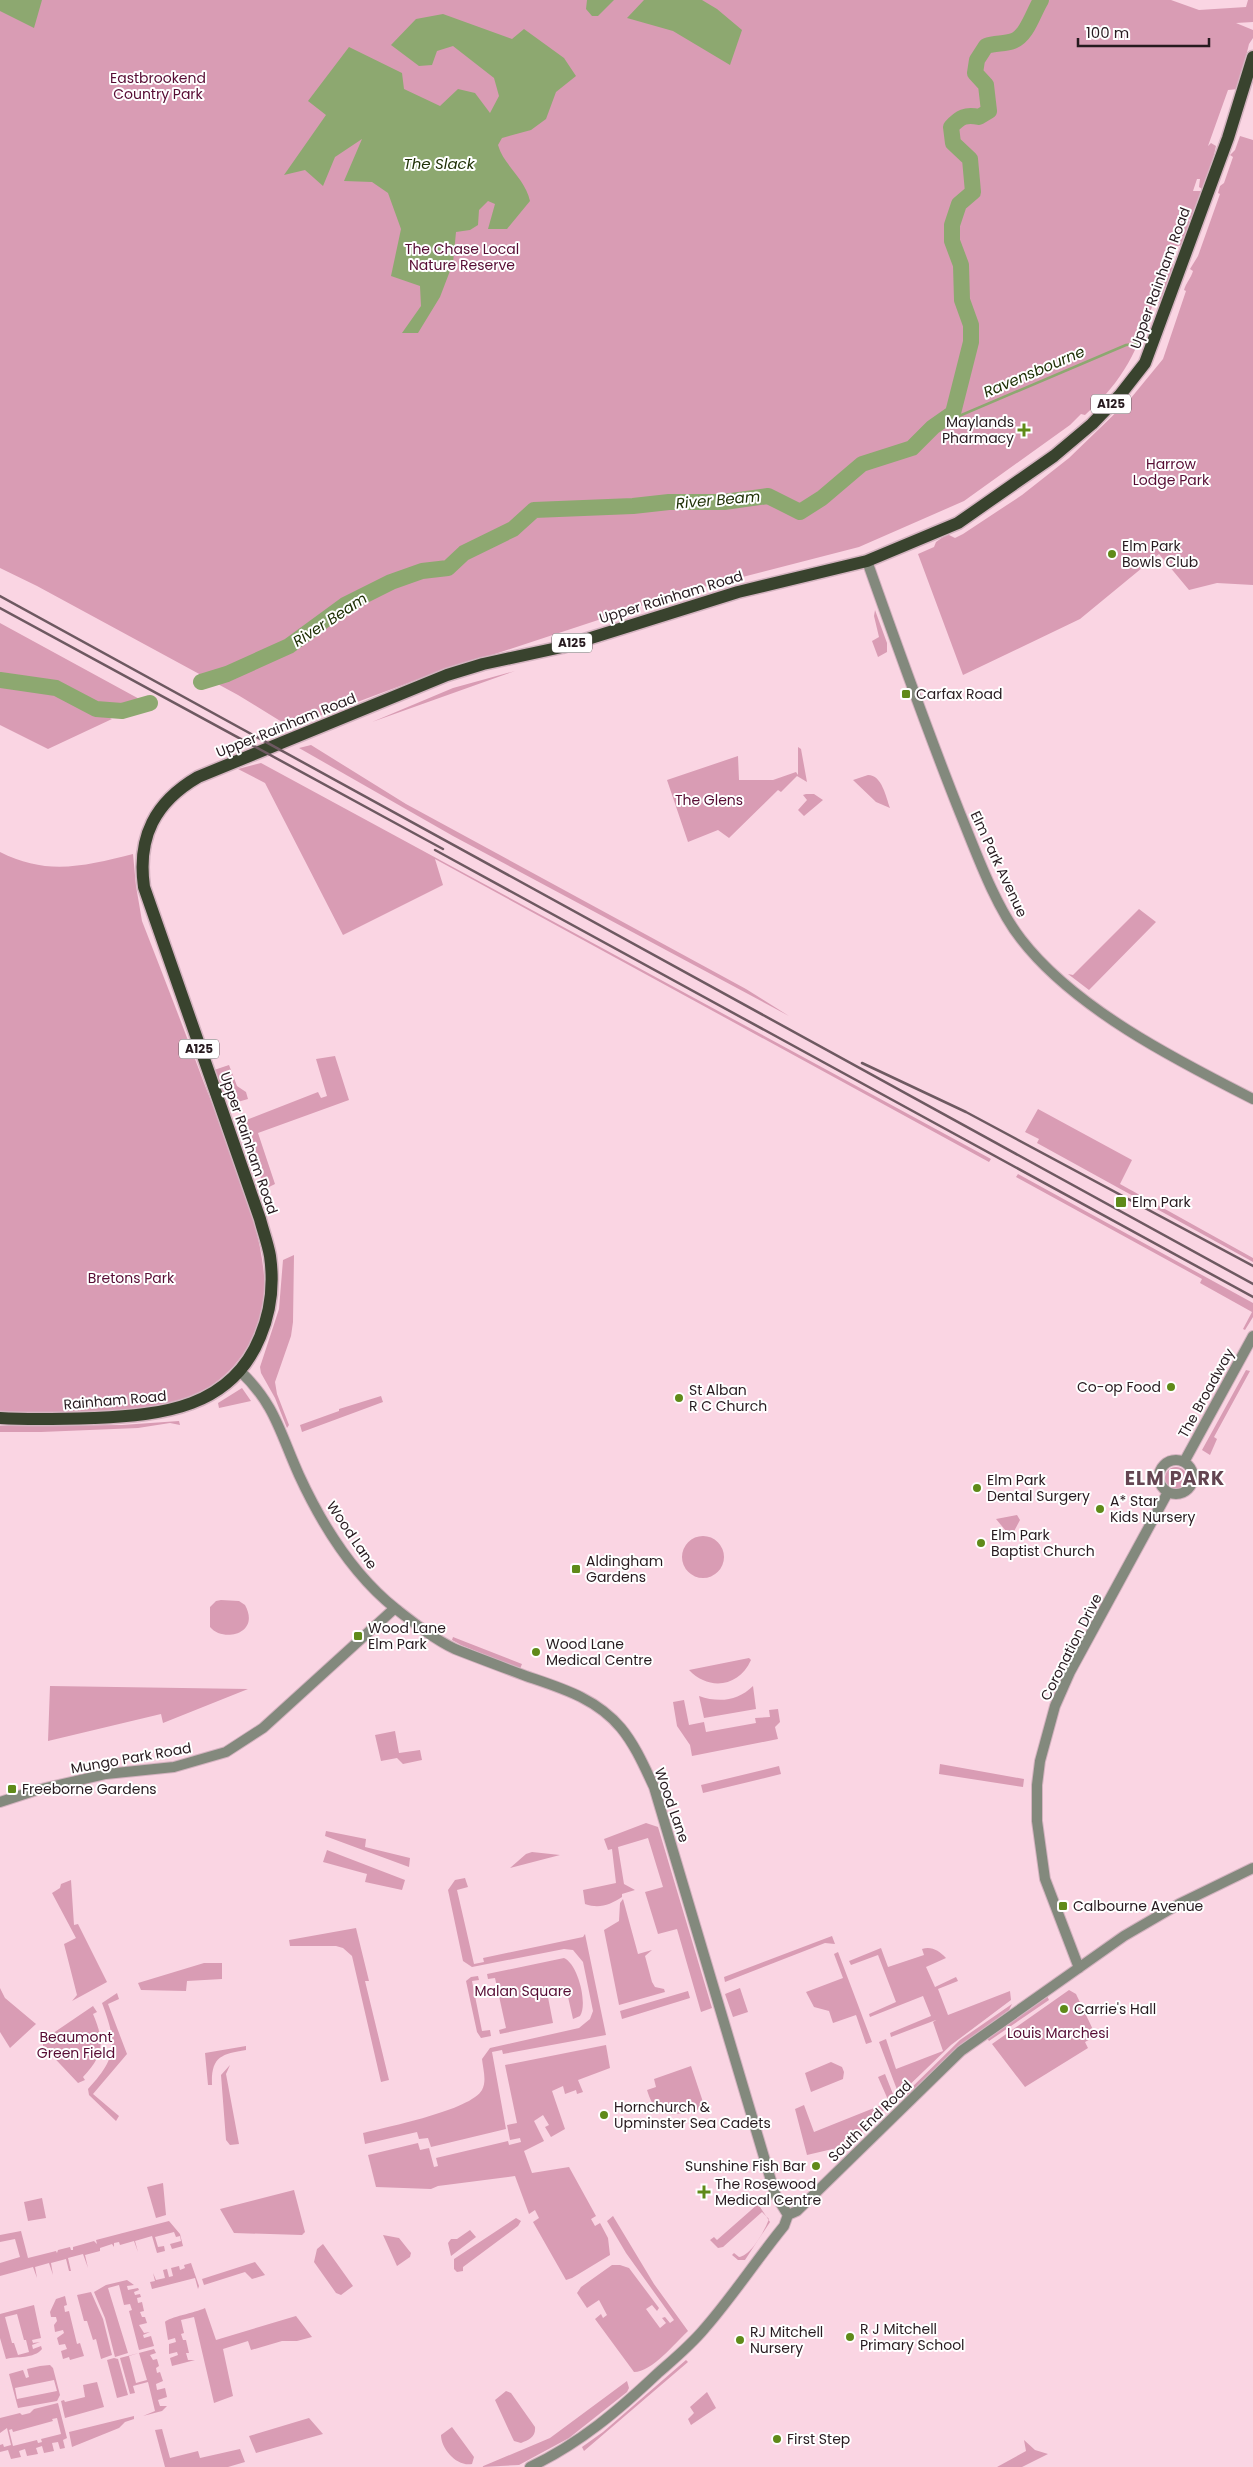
<svg xmlns="http://www.w3.org/2000/svg" width="1253" height="2467" viewBox="0 0 1253 2467" font-family="Poppins,sans-serif">
  <style>
    .green { fill: #d99cb4; fill-rule: evenodd }
    .water { fill: #8da870 }
    .lines { fill: none; stroke-linecap: round; stroke-linejoin: round }
    .stream { stroke: #8da870; stroke-width: 2.5 }
    .river { stroke: #8da870; stroke-width: 16 }
    .tertiary-casing { stroke: #d4b3c0; stroke-width: 12 }
    .primary-casing { stroke: #d4b3c0; stroke-width: 15 }
    .tertiary { stroke: #83897d; stroke-width: 10 }
    .primary { stroke: #39432e; stroke-width: 12 }
    .rail { stroke: #6e5961; stroke-width: 2.5 }
    .poi-dot { fill: #5f8a19; stroke: #fff; stroke-width: 2 }
    .labels { text-anchor: middle; stroke-width: 4; stroke-linejoin: round; paint-order: stroke }
    .shield { fill: #fff; stroke: #685f62; stroke-width: 1 }
    .shield-label { font-size: 12px; font-weight: bold; fill: #271a1f }
    .park-label { font-size: 14px; fill: #570c34; stroke: #fff }
    .street-label { font-size: 14px; fill: #271a1f; stroke: #fff }
    .poi-label { font-size: 14px; fill: #271a1f; stroke: #fff; text-anchor: start }
    .water-label { font-size: 15px; font-style: italic; fill: #203107; stroke: #fff }
    .district-label { font-size: 19px; font-weight: bold; letter-spacing: 1px; fill: #634551; stroke: #fff }
  </style>
  <rect width="100%" height="100%" fill="#fad5e3"/>
  <path class="green" d="M0,0h1171l28,10 47,-3 2,-7h5v22l-17,1 17,7v8l-4,6 -11,45 -10,1 -20,56 3,-3 5,3 -7,31 -7,12 -3,-2 1,-8h-3l-4,12h10l-9,24 -5,5v6l-6,19 -10,2c3,19 -6,39 -14,56l-5,-2c-17,50 -29,78 -69,114l-4,-1 -11,11 -106,76 -105,46 -179,46 -261,86 -129,48 -52,-32 -201,-109 -37,-18z
    M1240,136l13,4v445l-36,-2 -28,7 -30,-36 -79,65 -117,56 -45,-121 16,-7 2,-5 11,-8 8,4 8,-4 59,-39 47,-37 62,-60 32,-39 23,-68 -2,-1c2,-7 7,-12 9,-19l-3,-2 8,-13 22,-62 -2,-1 2,-7 4,-3 9,-26 -3,-2 5,-5z
    M875,610l12,33v9l-9,5 -6,-16 7,-4 -5,-21z
    M0,623l143,78 -24,8 -18,-1 -56,-26 -45,-6z
    M515,671l-143,51 81,-34z
    M0,686l50,7 62,26 -64,30 -48,-24z
    M311,745l95,59 340,185 43,27 -336,-180 -154,-88z
    M798,747l3,2 6,33 -10,-6 -16,16 -3,-2 -49,48 -11,-8 -30,12 -21,-62 71,-24 1,24h34l23,-8 2,3z
    M261,763l730,396 -2,3 -554,-303 8,26 -100,50 -78,-152 -27,-14z
    M868,775c14,0 18,22 22,33l-14,-6 -23,-22z
    M806,794h8l9,6 -19,16 -6,-6 9,-10 -4,-5z
    M0,852c47,24 85,14 133,2l3,32 6,35c21,54 42,108 62,162 22,55 70,167 59,224 -8,45 -44,83 -87,96 -9,3 -20,4 -29,5 -49,8 -98,5 -147,5z
    M1139,909l17,13 -67,68 -21,-16 5,1z
    M335,1056l14,44 -91,33 17,51 -10,5 -24,-67 77,-30 3,6 6,-2 -11,-37z
    M229,1065l8,21 9,6 2,7 -14,4c-12,-8 -15,-20 -20,-33z
    M1038,1109l94,51 -12,24 133,74v4l-216,-119 2,-4 -14,-7z
    M1018,1174l235,129v14l-8,13 -2,-1 9,-17 -52,-29 2,-4 -186,-102z
    M294,1255l-1,67 -2,14 -16,46 2,12 12,31 -2,3 -12,-30 -14,-25 -1,-6 19,-58 4,-49z
    M1246,1370l4,1 -36,66 3,2 -7,16 -8,-5z
    M242,1388l9,13 -32,7 -1,-5z
    M381,1396l2,6 -81,30 -2,-7 39,-14v-2z
    M179,1421l1,4 -10,-2 -32,5 -97,4h-41v-6l122,-1z
    M1165 1478a11 11 0 1 1 22 0a11 11 0 1 1-22 0Z
    M1017,1515l3,5 -9,17 -15,-18z
    M682 1557a21 21 0 1 1 42 0a21 21 0 1 1-42 0Z
    M221,1600l18,1 6,4c16,29 -22,38 -35,22v-20l6,-6z
    M453,1637l69,27 -2,5 -59,-24 -9,-5z
    M749,1658l2,2c-12,27 -42,31 -62,10z
    M50,1686l198,3 -85,34 -2,-9 -113,27z
    M753,1686l3,23 -52,9 -5,-22c20,7 39,5 54,-10z
    M684,1700l5,25 15,-3 2,10 50,-9 -1,-5 15,-1 -1,-7 9,-1 2,13 -5,5 3,12 -86,17 -2,-11 -13,-19 -4,-24z
    M395,1731l4,22 21,-3 2,10 -19,4 -6,-6 -16,3 -6,-26z
    M940,1764l84,15 -1,8 -84,-13z
    M779,1766l2,8 -78,19 -2,-8z
    M646,1823l12,4 54,181 -11,4 -24,-83 -19,5 -13,-42 18,-5 -15,-49 -30,9 6,37 11,6 -13,4v3c-12,8 -23,12 -37,7l-2,-14 33,-7 -4,-34 -4,1 -4,-11z
    M326,1831l40,8 -1,8 45,11 -1,9 -84,-31z
    M327,1850l78,30 -3,10 -37,-8 2,-8 -44,-12z
    M532,1852l28,3 -50,13 16,-14z
    M465,1878l3,9 -11,3 17,74 10,-2 -1,-4 100,-21 2,-3 21,101 -103,19 -1,-4 -10,2 14,77 -75,18 -3,-9 -9,1 -2,-7 -52,12 -2,-11c24,-6 108,-23 119,-43 5,-9 1,-21 0,-31l8,-11 89,-20 11,-9 3,-8 -10,-49 -10,-12 -9,-1 -92,18 -9,-6 -15,-71 7,-10z
    M71,1880l3,45 4,-1 29,58 -35,19 5,-6 -13,-51 12,-6 -24,-45 8,-5 1,-4z
    M623,1899l15,55 14,-4 -7,6 7,26 3,5 9,2 1,3 -46,13 -15,-75 15,-9 1,-18z
    M356,1928l13,53h-4l24,99 -8,2 -29,-126 -9,-8 -7,-2h-46l-1,-6z
    M832,1936l3,8 -10,-1 -100,39 -1,-5z
    M881,1948l7,19 36,-12 -2,-6c10,-3 17,2 24,9l-20,9 9,20 21,-10 2,4 -20,8 10,26 62,-24 1,9 -60,45 -52,50 -20,-53 7,-3 10,30 47,-18 -10,-29 3,-2 -45,17 -1,-4 41,-17 -8,-20 -53,21 -1,-3 27,-12 -18,-47 -27,10 -2,-4z
    M838,1952l34,90 -6,2 -10,-29 -23,8 -4,-12 -15,-4 -8,-15 37,-14 -9,-24z
    M564,1958c14,6 24,46 16,58l-7,3 -7,-31 -19,4 6,31 -53,11 -1,-4 7,-2 -11,-50 -7,1 -1,-5z
    M204,1963h18v16l-35,2 -1,10 -45,-1 -3,-7z
    M478,1976l1,4 -7,1 10,50 8,-1 1,6 -10,2 -4,-6 -11,-51 5,-4z
    M0,1988l5,10 31,26 -26,24 -10,-16z
    M740,1988l8,24 -15,5 -8,-23z
    M1069,1990l7,4 20,42 -11,6 3,6 -63,39 -33,-43z
    M688,1991l2,7 -68,21 -2,-8z
    M117,1993l2,6 -11,5 19,50 -34,40 26,22 -3,5 -27,-26 -1,-6c30,-32 29,-46 14,-86z
    M1047,1996l2,4 -60,41 -2,-3z
    M1012,2004l-3,6 -43,31 -60,57 -4,-1 58,-57z
    M93,2006l4,6 -4,2c12,28 11,41 -10,63l2,3 -7,3 -35,-37v-6z
    M606,2045l4,23 -32,12 5,12 -6,2 -1,-4 -11,4 -2,-8 -11,5 13,38 -14,8 -6,-10 4,-2 -6,-10 -9,6 10,20 -20,10 8,22 37,-6 27,49 -5,3 4,7 5,-3 8,15 2,17 -38,23 -6,2 -33,-58 6,-4 -4,-8 -6,4 -14,-38 -77,10 -7,3 -55,-2 -8,-32 50,-12 2,7 9,-2 5,19 4,-1 -2,-8 72,-17 1,4 12,-3 -1,-4 -10,2 -3,-15 10,-2 -12,-58z
    M246,2046v4c-25,4 -35,7 -34,35h-4l-3,-32z
    M831,2062l11,5 2,5 -1,7 -32,13 -6,-19z
    M230,2065l-4,9 13,70 -9,1 -4,-5 -5,-65z
    M691,2066l14,42c-28,6 -48,16 -58,-18l9,-3 -2,-8z
    M885,2074l10,25 -51,51 -3,-3 -34,8 -12,-46 9,-4 10,27 75,-30 -11,-25z
    M163,2183l3,32 -10,3 -9,-31z
    M294,2190l11,42 -3,3 -68,-2 -14,-24z
    M42,2198l4,20 -18,3 -4,-19z
    M758,2204l12,18 -25,38h-7l-6,-5 2,-2 5,4c12,-1 26,-27 30,-38l-7,-7 -39,35 -5,1 -8,-8 4,-3 3,3z
    M613,2216l41,68 34,47c-13,12 -36,41 -54,41l-39,-53 6,-5 2,4 4,-3 -8,-15 -12,8 -10,-15 4,-6 31,-22h8l9,3 30,40 -2,3 -5,-6 -6,4 14,19 6,-5 -4,-5 3,-1 5,6 4,-3 -48,-67 -19,-32z
    M516,2218l5,3 -3,5 -55,41v4l-6,1 -3,-3v-10z
    M169,2221l11,13 3,12 -11,3 -2,-5 11,-3 -1,-5 -4,1 -2,-5 -19,5 3,10 6,-1 1,5 -8,2 -5,-17 -17,5 3,11 -4,-11 -14,4 -1,-3 -5,1v4l-2,-3 -12,4v3l-15,4 3,13 -5,-14 -15,4 3,13h-2l-3,-12 -15,4 2,12 -4,-12 -14,4 2,11 -4,-11 -33,9v-13l20,-6 -5,-18 -15,3v-7l21,-4 7,27 28,-7 1,2 1,-3 12,-3 1,3h2v-3l21,-6 3,3 -1,-4z
    M470,2230l6,7 -25,19 -3,-13 3,-4h6z
    M383,2235l16,3 12,15 -1,4 -13,9z
    M323,2244l30,42 -12,9 -5,-2 -22,-31 3,-13z
    M255,2262l10,13 -13,4 -7,-7 -41,13 -2,-6z
    M191,2263l8,23 -1,3 -3,-11 -43,11 -2,-7 5,-1 -2,-8 3,7 9,-2 -2,-8 4,-1 2,8 4,-1 -2,-8 8,-2 1,4 5,-2 -1,-3z
    M127,2280l7,5 -7,1 1,4 10,-2 1,2 -5,2 1,3 5,-1 1,3 -4,1 1,5 4,-1 2,9 -4,1 2,5h3l2,6 -8,2 5,8 6,-1 -7,3 1,3 7,-2 3,10 -15,4 -10,-39 3,-1 -2,-6 -6,1 -5,-20 -11,3 20,65 -13,4 -10,-39 -11,-26 12,-7z
    M91,2292l12,27 9,36 -11,4 -5,-20 -3,1 -6,-19h-3l-7,-26z
    M65,2296l2,9 -3,1 1,6 4,-1 8,33 3,-1 4,13 -14,4 -1,-3 -6,2 -2,-8 6,-2 -2,-5 -6,1 -2,-7 7,-5 -1,-3 -8,2 -1,-7 3,-4 -1,-4h-5l-1,-5 6,-13z
    M34,2305l7,33 -9,2 1,3 7,-1 -8,3 1,4 8,-3 1,3c-8,10 -25,7 -36,10l-6,-21v-24zM17,2314l7,26h2l3,12 -11,3 -4,-12h-2l-7,-26z
    M205,2308l11,32 80,-24 16,21 -15,4h-15l-31,9 -3,-9 -25,8 10,47 -19,7 -20,-86 -13,3 3,13 -3,1 2,6h3l3,13h-3l2,7h7l-23,6 -2,-8 8,-3 -1,-3 -8,2v-10l7,-2 -1,-4 -7,2 -3,-18c4,-5 30,-9 40,-14z
    M154,2349l2,4 -6,2 3,5 4,-1 2,7 -3,2 1,5 3,-1 3,9 -7,3 1,6 8,-2 2,9 -9,3 2,6h7l-5,5 -19,5 12,-5 -7,-29 -15,4 2,7 -5,1 -10,-36zM139,2353l8,27 -11,3 -7,-27z
    M114,2358l4,1 10,36 -11,3 -10,-38z
    M686,2360l2,2 -104,89 -2,-4 21,-15z
    M40,2366l10,-1 3,3 7,27 -3,6 -39,7 -9,-34 14,-4 3,8 3,-1 -2,-8zM54,2380l3,11 -40,8 -2,-11z
    M627,2381l2,7 -2,4 -58,46 -50,27 -38,2 69,-29z
    M97,2382l7,25 -39,11 -4,-17 3,-1 1,2 20,-5 -2,-12z
    M506,2391l5,2 24,34c1,10 -6,13 -14,16l-7,-2 -2,-4 -17,-37z
    M707,2392l9,16 -25,17 -3,-6 6,-6 -4,-6z
    M58,2403l9,35 -4,2 2,8 -5,1 -2,-7 -6,1 2,8 -10,2 -2,-7 -6,2 2,6 -11,2 -2,-7 -6,2 2,6 -10,2 -3,-9 -8,2v-7l3,-1 1,3 7,-2 -4,-17 -7,5v-15l20,-5 2,2 8,-2 4,-4zM57,2418l4,16 -20,5 1,3 -4,1 -1,-3 -24,6 -4,-16 3,-1 1,3 40,-11 -1,-2z
    M134,2416v3l-9,3 -6,6 -47,19 -3,-15z
    M309,2418l14,16 -67,19 -7,-17z
    M452,2427l22,30 -2,7c-15,3 -31,-15 -31,-29z
    M162,2429l8,29 28,-7 2,7 40,-9 5,13 -17,5h-63l-10,-37z
    M1024,2440l11,10 13,4 -26,13h-25l29,-16z"/>
  <path class="water" d="M0,0h42l-8,28 -34,-17z
    M587,0h27l-16,16h-6l-6,-7z
    M644,0h58l15,9 25,21 -12,35 -57,-34 -46,-13z
    M443,14l69,25 12,-10 40,29 12,18 -20,16 -10,27 -15,11 -29,8 -4,7c6,21 27,33 32,56l-23,28h-19l7,-25 -7,-3 -9,9 -1,15 -8,5 -14,2 -3,31 -13,34 -22,36h-16l19,-27 -1,-20 -29,-10 10,-47 -13,-36 -16,-11 -28,-1 18,-42 -27,18 -12,29 -18,-16 -21,5 42,-60 -18,-14 41,-54 53,26 2,16 36,17 18,-17 17,4 15,20 9,-17 -5,-18 -41,-32 -16,5 -5,14 -13,1 -28,-21 25,-26z"/>
  <g class="lines">
    <path class="stream" d="M938,425l188,-80 15,-2"/>
    <path class="river" d="M0,680l56,8 40,21 26,2 28,-8
      M201,682l26,-8 62,-28 56,-41 46,-23 31,-11 26,-3 16,-15 49,-24 21,-19 99,-4 36,-4h55l44,-6 32,16 22,-14 40,-34 50,-16 21,-21 20,-14 18,-71v-17l-9,-25 -1,-35 -9,-24v-16l7,-21 14,-12 -3,-33 -17,-16 -2,-16c9,-10 15,-13 28,-10l10,-6 -3,-26 -11,-12 2,-13 9,-14c9,-3 19,-2 27,-5 14,-5 20,-28 28,-41"/>
    <defs>
      <path id="tertiary" d="M867,561c30,85 60,169 93,252 16,39 35,93 61,126 53,69 155,121 232,160
        M240,1371c35,33 40,62 59,104 23,50 53,99 97,134 18,14 38,30 59,40 23,9 47,18 71,27 35,12 70,22 95,52 14,17 23,38 33,59l121,407 13,21
        M1159 1477a17 17 0 1 1 34 0a17 17 0 1 1-34 0Z
        M1184,1462l69,-126
        M0,1802l37,-12 69,-16 68,-7 52,-15 37,-24 132,-120
        M1079,1968l-34,-89 -8,-58v-36l3,-24 15,-55 15,-34 98,-180
        M530,2467c49,-23 89,-57 128,-94 16,-14 33,-28 47,-45 28,-32 52,-69 79,-102l4,-11 9,-4 164,-160 163,-115 55,-32 74,-36"/>
      <path id="primary" d="M0,1418c32,2 63,1 95,0 67,-3 136,-10 165,-81 11,-26 14,-53 10,-81 -2,-12 -7,-25 -10,-37l-116,-332c-7,-50 11,-85 54,-110l249,-102 36,-11 79,-17 176,-55 129,-31 91,-38 96,-67 38,-32 28,-29 25,-32 83,-225 25,-81"/>
    </defs>
    <use href="#tertiary" class="tertiary-casing"/>
    <use href="#primary" class="primary-casing"/>
    <use href="#tertiary" class="tertiary"/>
    <use href="#primary" class="primary"/>
    <path class="rail" d="M0,596l1253,688
      M0,608l443,241
      M435,850l818,447
      M862,1063l104,49 287,154"/>
  </g>
  <g class="poi-dot">
    <path d="M1021.5 422.5h5v5h5v5h-5v5h-5v-5h-5v-5h5z"/>
    <circle cx="1112" cy="554" r="5"/>
    <rect x="901" y="689" width="10" height="10" rx="2.5"/>
    <rect x="1115" y="1196" width="12" height="12" rx="2.5"/>
    <circle cx="1171" cy="1387" r="5"/>
    <circle cx="679" cy="1398" r="5"/>
    <circle cx="977" cy="1488" r="5"/>
    <circle cx="1100" cy="1509" r="5"/>
    <circle cx="981" cy="1543" r="5"/>
    <rect x="571" y="1564" width="10" height="10" rx="2.5"/>
    <rect x="353" y="1631" width="10" height="10" rx="2.5"/>
    <circle cx="536" cy="1652" r="5"/>
    <rect x="7" y="1784" width="10" height="10" rx="2.5"/>
    <rect x="1058" y="1901" width="10" height="10" rx="2.5"/>
    <circle cx="1064" cy="2009" r="5"/>
    <circle cx="604" cy="2115" r="5"/>
    <circle cx="816" cy="2166" r="5"/>
    <path d="M701.5 2184.5h5v5h5v5h-5v5h-5v-5h-5v-5h5z"/>
    <circle cx="850" cy="2337" r="5"/>
    <circle cx="740" cy="2340" r="5"/>
    <circle cx="777" cy="2439" r="5"/>
  </g>
  <g class="labels">
    <g class="shield">
      <rect x="1091" y="394.5" width="40" height="19" rx="4"/>
      <rect x="552" y="633.5" width="40" height="19" rx="4"/>
      <rect x="179" y="1039.5" width="40" height="19" rx="4"/>
    </g>
    <g class="shield-label">
      <text x="1111" y="408">A125</text>
      <text x="572" y="647">A125</text>
      <text x="199" y="1053">A125</text>
    </g>
    <g class="park-label">
      <text x="158" y="83">Eastbrookend<tspan x="158" dy="16">Country Park</tspan></text>
      <text x="462" y="254">The Chase Local<tspan x="462" dy="16">Nature Reserve</tspan></text>
      <text x="1171" y="469">Harrow<tspan x="1171" dy="16">Lodge Park</tspan></text>
      <text x="709" y="805">The Glens</text>
      <text x="131" y="1283">Bretons Park</text>
      <text x="523" y="1996">Malan Square</text>
      <text x="1058" y="2038">Louis Marchesi</text>
      <text x="76" y="2042">Beaumont<tspan x="76" dy="16">Green Field</tspan></text>
    </g>
    <g class="street-label">
      <text transform="translate(1160 278) rotate(-70)" y="5">Upper Rainham Road</text>
      <text transform="translate(671 597) rotate(-17)" y="5">Upper Rainham Road</text>
      <text transform="translate(286 725) rotate(-22)" y="5">Upper Rainham Road</text>
      <text transform="translate(999 864) rotate(65)" y="5">Elm Park Avenue</text>
      <text transform="translate(249 1143) rotate(71)" y="5">Upper Rainham Road</text>
      <text transform="translate(1206 1393) rotate(-61)" y="5">The Broadway</text>
      <text transform="translate(115 1400) rotate(-5)" y="5">Rainham Road</text>
      <text transform="translate(352 1535) rotate(56)" y="5">Wood Lane</text>
      <text transform="translate(1071 1647) rotate(-63)" y="5">Coronation Drive</text>
      <text transform="translate(131 1758) rotate(-10)" y="5">Mungo Park Road</text>
      <text transform="translate(672 1805) rotate(71)" y="5">Wood Lane</text>
      <text transform="translate(870 2121) rotate(-44)" y="5">South End Road</text>
    </g>
    <g class="poi-label">
      <text x="1014" y="427" text-anchor="end">Maylands<tspan x="1014" dy="16">Pharmacy</tspan></text>
      <text x="1122" y="551">Elm Park<tspan x="1122" dy="16">Bowls Club</tspan></text>
      <text x="916" y="699">Carfax Road</text>
      <text x="1132" y="1207">Elm Park</text>
      <text x="1161" y="1392" text-anchor="end">Co-op Food</text>
      <text x="689" y="1395">St Alban<tspan x="689" dy="16">R C Church</tspan></text>
      <text x="987" y="1485">Elm Park<tspan x="987" dy="16">Dental Surgery</tspan></text>
      <text x="1110" y="1506">A* Star<tspan x="1110" dy="16">Kids Nursery</tspan></text>
      <text x="991" y="1540">Elm Park<tspan x="991" dy="16">Baptist Church</tspan></text>
      <text x="586" y="1566">Aldingham<tspan x="586" dy="16">Gardens</tspan></text>
      <text x="368" y="1633">Wood Lane<tspan x="368" dy="16">Elm Park</tspan></text>
      <text x="546" y="1649">Wood Lane<tspan x="546" dy="16">Medical Centre</tspan></text>
      <text x="22" y="1794">Freeborne Gardens</text>
      <text x="1073" y="1911">Calbourne Avenue</text>
      <text x="1074" y="2014">Carrie's Hall</text>
      <text x="614" y="2112">Hornchurch &amp;<tspan x="614" dy="16">Upminster Sea Cadets</tspan></text>
      <text x="806" y="2171" text-anchor="end">Sunshine Fish Bar</text>
      <text x="715" y="2189">The Rosewood<tspan x="715" dy="16">Medical Centre</tspan></text>
      <text x="860" y="2334">R J Mitchell<tspan x="860" dy="16">Primary School</tspan></text>
      <text x="750" y="2337">RJ Mitchell<tspan x="750" dy="16">Nursery</tspan></text>
      <text x="787" y="2444">First Step</text>
    </g>
    <g class="water-label">
      <text x="439" y="169">The Slack</text>
      <text transform="translate(1034 372) rotate(-23)" y="5">Ravensbourne</text>
      <text transform="translate(718 500) rotate(-5)" y="5">River Beam</text>
      <text transform="translate(330 620) rotate(-33)" y="5">River Beam</text>
    </g>
    <g class="district-label">
      <text x="1175" y="1485">ELM PARK</text>
    </g>
  </g>
  <path d="M1078 38v8h131v-8" fill="none" stroke="#271a1f" stroke-width="2.5"/>
  <text x="1086" y="38" font-size="15" fill="#271a1f" stroke="#ffffff" stroke-width="4" paint-order="stroke">100 m</text>
</svg>
